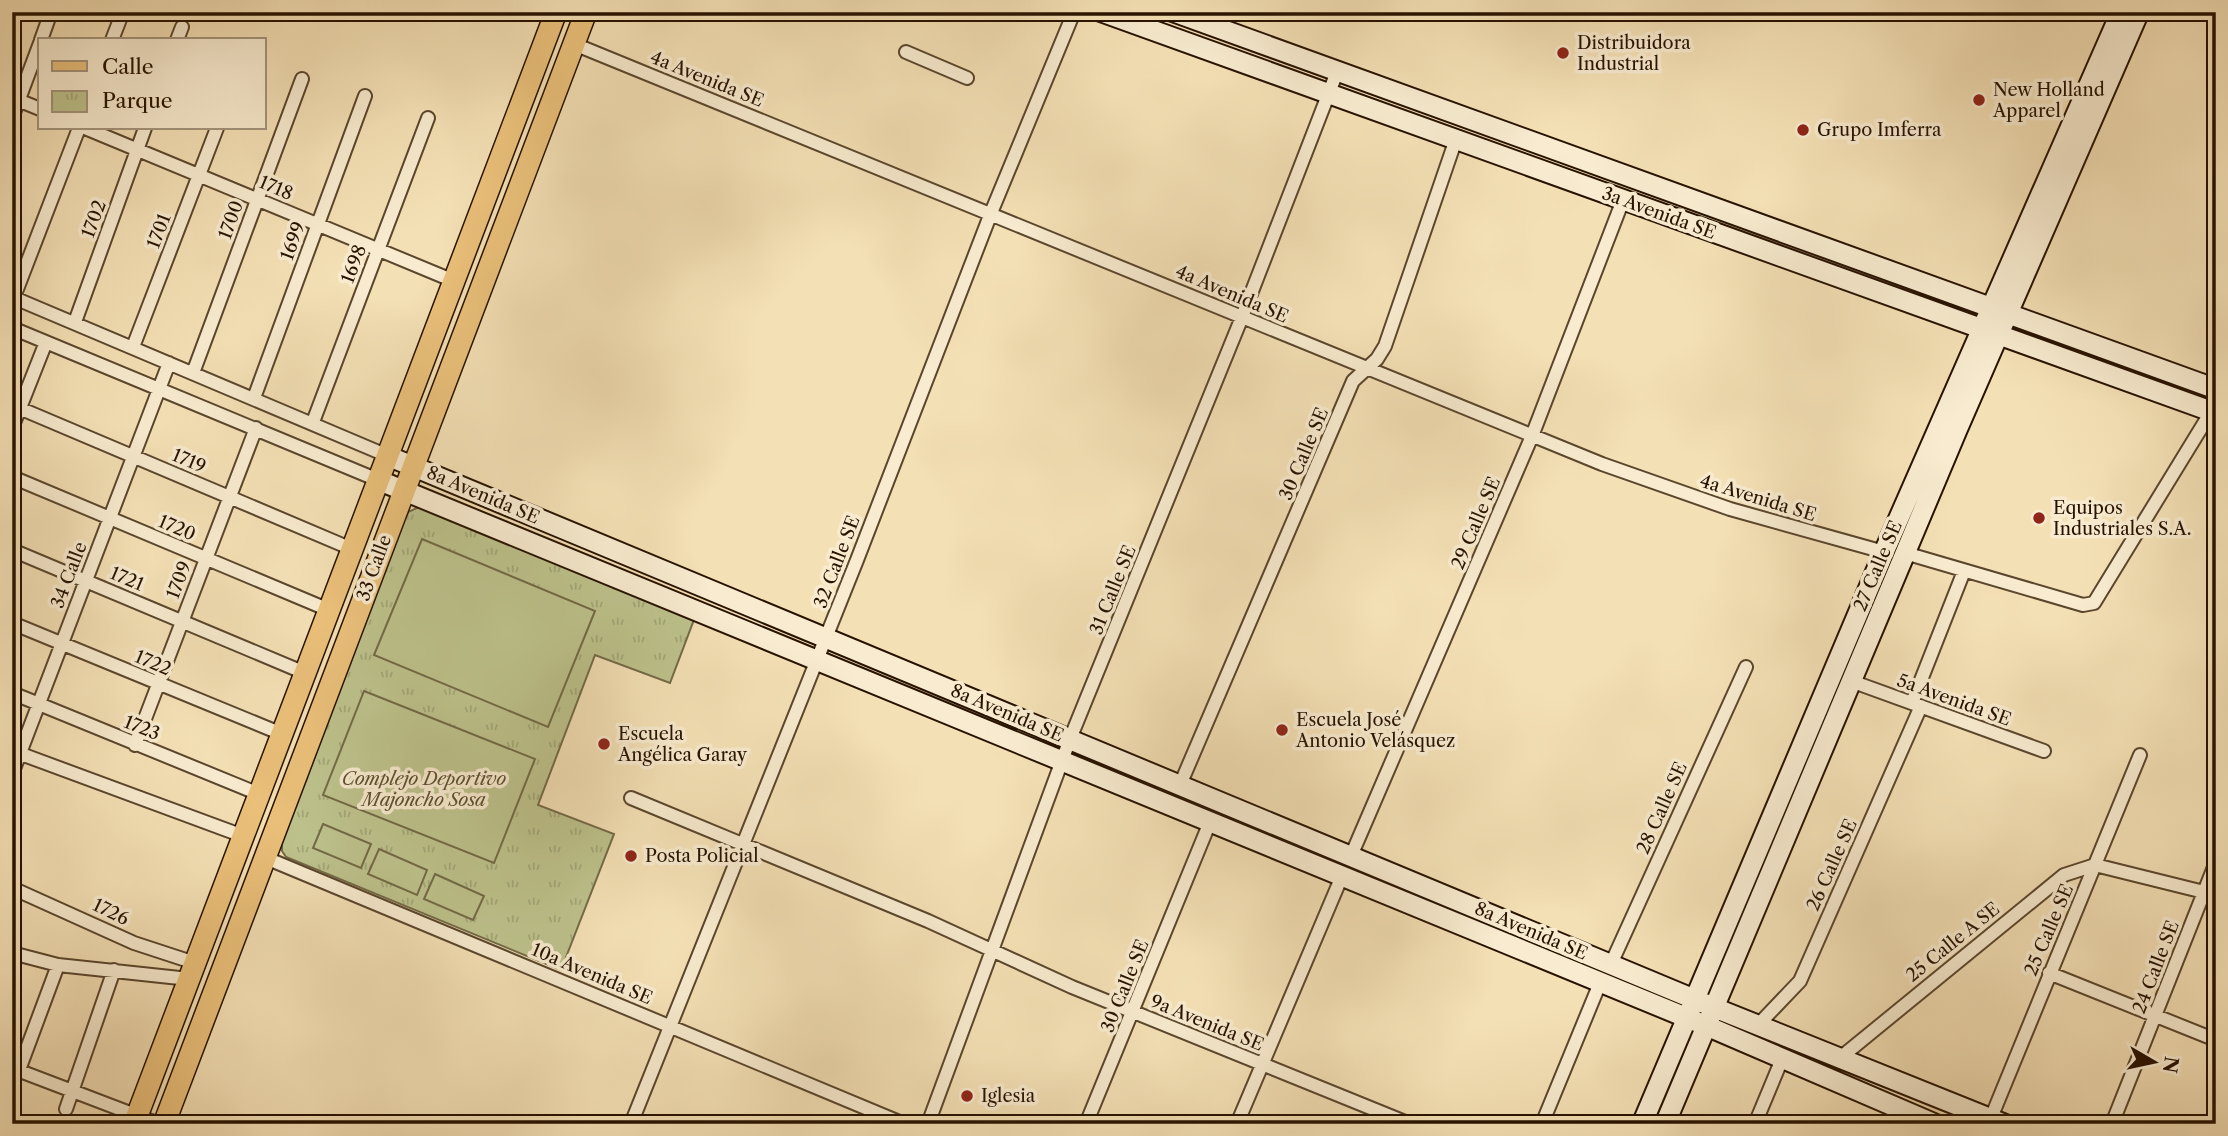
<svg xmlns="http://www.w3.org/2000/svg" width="2228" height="1136" viewBox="0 0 2228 1136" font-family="'Libre Caslon Text',serif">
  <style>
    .park { fill: url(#park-tufts); stroke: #726a46; stroke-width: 2 }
    .pitch { fill: #bdc28c; stroke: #726a46; stroke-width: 2 }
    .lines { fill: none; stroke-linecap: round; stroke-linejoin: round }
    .street-casing { stroke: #5a462d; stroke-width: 16 }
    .secondary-casing { stroke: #271200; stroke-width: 23 }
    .primary-casing { stroke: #271200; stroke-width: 24 }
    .street { stroke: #f8ebcf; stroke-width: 12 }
    .secondary { stroke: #f8ebcf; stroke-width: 19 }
    .primary { stroke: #eac07a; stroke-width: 21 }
    .poi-dot { fill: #8f2418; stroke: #f8ebcf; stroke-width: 2.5 }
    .labels { text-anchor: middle; stroke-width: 7; stroke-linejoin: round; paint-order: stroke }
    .poi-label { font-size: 18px; fill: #271200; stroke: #f8ebcf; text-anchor: start }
    .street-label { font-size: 18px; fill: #271200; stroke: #f8ebcf }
    .park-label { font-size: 18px; font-style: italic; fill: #5c5031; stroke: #f8ebcf }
  </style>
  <defs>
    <pattern id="park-tufts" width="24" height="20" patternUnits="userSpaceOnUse" patternTransform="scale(1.75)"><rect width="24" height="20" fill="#bdc28c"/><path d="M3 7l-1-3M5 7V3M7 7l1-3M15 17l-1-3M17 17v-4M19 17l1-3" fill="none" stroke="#a2a677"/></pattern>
  </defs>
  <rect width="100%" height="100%" fill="#f4e0b5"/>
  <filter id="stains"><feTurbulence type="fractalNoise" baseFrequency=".00286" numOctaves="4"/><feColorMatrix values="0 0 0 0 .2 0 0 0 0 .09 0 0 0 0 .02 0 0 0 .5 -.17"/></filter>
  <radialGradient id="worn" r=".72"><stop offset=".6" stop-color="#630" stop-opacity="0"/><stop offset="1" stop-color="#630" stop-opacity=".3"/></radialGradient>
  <path class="park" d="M421,506l274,111 -25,66 -75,-28 -57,150 76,29 -53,136 -275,-113 -4,-6v-10l124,-328z"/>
  <path class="pitch" d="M422,539l173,72 -47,116 -174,-72z
    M364,691l171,68 -41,104 -171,-68z
    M323,824l48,20 -10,24 -48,-20z
    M379,849l48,21 -10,25 -49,-21z
    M435,874l49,22 -11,24 -49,-21z"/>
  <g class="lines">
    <defs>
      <path id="street" d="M41,40l10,-28
        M112,40l10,-26
        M177,40l5,-13
        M574,44l1028,420 128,45 154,43
        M906,52l61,26
        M13,98l27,11
        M12,118l28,-75
        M85,128l369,153
        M12,297l376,159
        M14,297l65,-169
        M75,322l70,-194
        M12,328l366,152
        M133,347l84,-219
        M193,373l109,-294
        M254,398l111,-302
        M12,405l340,144
        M313,422l115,-304
        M12,428l34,-86
        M12,477l317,133
        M12,550l293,123
        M1905,553l178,52 11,-2 120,-196
        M12,623l270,111
        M1851,681l193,70
        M12,693l247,101
        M1912,703l52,-132
        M135,745l121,-317
        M13,751l230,85
        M12,774l157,-411
        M1180,785l173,-404 24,-22 8,-13 71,-207
        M631,798l297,123 144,66 338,137
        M1351,856l181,-420 91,-236
        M266,858l638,266
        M12,888l122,55 61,20
        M12,953l46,12 131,14
        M1611,964l135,-297
        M2049,973l167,67
        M1758,1025l42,-44 121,-275
        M1840,1058l224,-183 31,-10 121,30
        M12,1068l147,56
        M19,1070l39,-105
        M66,1109l48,-139
        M1991,1118l149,-363
        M631,1124l226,-564 134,-347 83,-201
        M928,1124l142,-385 172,-422 95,-245
        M1086,1124l124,-302
        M1237,1124l105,-248
        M1542,1124l58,-141
        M1755,1124l27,-65
        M2112,1124l104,-262"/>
      <path id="secondary" d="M1102,12l1114,401
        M1174,12l1042,377
        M388,456l1337,556 279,112
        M378,480l1329,546 228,98
        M1642,1124l242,-572 237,-540
        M1665,1124l292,-694 182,-418"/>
      <path id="primary" d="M134,1124l422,-1112
        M164,1124l422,-1112"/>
    </defs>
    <use href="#street" class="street-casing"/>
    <use href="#secondary" class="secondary-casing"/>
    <use href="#primary" class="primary-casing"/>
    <use href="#street" class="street"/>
    <use href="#secondary" class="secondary"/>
    <use href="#primary" class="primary"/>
  </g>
  <g class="poi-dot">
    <circle cx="1563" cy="53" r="7"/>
    <circle cx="1979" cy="100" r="7"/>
    <circle cx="1803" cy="130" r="7"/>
    <circle cx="2039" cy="518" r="7"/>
    <circle cx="1282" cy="730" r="7"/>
    <circle cx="604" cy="744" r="7"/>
    <circle cx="631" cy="856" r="7"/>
    <circle cx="967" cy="1096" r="7"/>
  </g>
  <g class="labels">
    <g class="poi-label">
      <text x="1577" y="49">Distribuidora<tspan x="1577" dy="21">Industrial</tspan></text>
      <text x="1993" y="96">New Holland<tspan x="1993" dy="21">Apparel</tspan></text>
      <text x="1817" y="136">Grupo Imferra</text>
      <text x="2053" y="514">Equipos<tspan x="2053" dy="21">Industriales S.A.</tspan></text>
      <text x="1296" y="726">Escuela José<tspan x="1296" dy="21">Antonio Velásquez</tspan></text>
      <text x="618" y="740">Escuela<tspan x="618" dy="21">Angélica Garay</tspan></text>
      <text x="645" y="862">Posta Policial</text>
      <text x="981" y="1102">Iglesia</text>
    </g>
    <g class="street-label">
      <text transform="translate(707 79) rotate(22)" y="6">4a Avenida SE</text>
      <text transform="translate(276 188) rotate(23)" y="6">1718</text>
      <text transform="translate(1659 213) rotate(20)" y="6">3a Avenida SE</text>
      <text transform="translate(94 219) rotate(-70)" y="6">1702</text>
      <text transform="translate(231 220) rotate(-70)" y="6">1700</text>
      <text transform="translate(159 231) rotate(-69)" y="6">1701</text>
      <text transform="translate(293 241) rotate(-70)" y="6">1699</text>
      <text transform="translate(354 264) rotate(-69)" y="6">1698</text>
      <text transform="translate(1232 294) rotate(23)" y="6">4a Avenida SE</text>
      <text transform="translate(1304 454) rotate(-67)" y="6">30 Calle SE</text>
      <text transform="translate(189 461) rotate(23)" y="6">1719</text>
      <text transform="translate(483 495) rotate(23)" y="6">8a Avenida SE</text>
      <text transform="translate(1758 498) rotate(17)" y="6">4a Avenida SE</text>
      <text transform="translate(1476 523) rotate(-67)" y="6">29 Calle SE</text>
      <text transform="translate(177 528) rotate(23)" y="6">1720</text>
      <text transform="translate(837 562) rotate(-69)" y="6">32 Calle SE</text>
      <text transform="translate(1878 566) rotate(-67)" y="6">27 Calle SE</text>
      <text transform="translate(374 568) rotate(-70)" y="6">33 Calle</text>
      <text transform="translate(69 575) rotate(-69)" y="6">34 Calle</text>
      <text transform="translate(127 579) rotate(23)" y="6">1721</text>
      <text transform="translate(179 580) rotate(-69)" y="6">1709</text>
      <text transform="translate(1113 590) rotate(-68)" y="6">31 Calle SE</text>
      <text transform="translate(153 663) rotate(23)" y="6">1722</text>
      <text transform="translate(1954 700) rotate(20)" y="6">5a Avenida SE</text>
      <text transform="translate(1007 713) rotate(23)" y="6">8a Avenida SE</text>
      <text transform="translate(142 728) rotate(22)" y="6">1723</text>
      <text transform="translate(1662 808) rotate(-66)" y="6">28 Calle SE</text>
      <text transform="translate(1832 865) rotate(-66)" y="6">26 Calle SE</text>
      <text transform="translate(111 912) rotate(26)" y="6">1726</text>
      <text transform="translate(2049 930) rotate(-67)" y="6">25 Calle SE</text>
      <text transform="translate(1531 931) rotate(23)" y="6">8a Avenida SE</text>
      <text transform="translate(1953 942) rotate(-39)" y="6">25 Calle A SE</text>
      <text transform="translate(2156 967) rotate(-69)" y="6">24 Calle SE</text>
      <text transform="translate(592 974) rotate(23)" y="6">10a Avenida SE</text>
      <text transform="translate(1125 986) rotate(-68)" y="6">30 Calle SE</text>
      <text transform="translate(1207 1023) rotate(22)" y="6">9a Avenida SE</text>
    </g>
    <g class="park-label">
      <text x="424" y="785">Complejo Deportivo<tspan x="424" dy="21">Majoncho Sosa</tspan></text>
    </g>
  </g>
  <rect width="2228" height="1136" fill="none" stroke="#f4e0b5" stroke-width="42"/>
  <rect x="14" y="14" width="2200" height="1108" fill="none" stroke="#271200" stroke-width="3.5"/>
  <rect x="21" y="21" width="2186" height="1094" fill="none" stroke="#271200" stroke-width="2"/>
  <rect x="38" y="38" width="228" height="91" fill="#f8ebcf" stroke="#a4947c" stroke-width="2"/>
  <rect x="52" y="61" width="35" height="10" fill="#eac07a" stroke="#a4947c" stroke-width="2"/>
  <text x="102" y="74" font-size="21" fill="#271200">Calle</text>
  <rect x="52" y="91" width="35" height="21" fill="url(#park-tufts)" stroke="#a4947c" stroke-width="2"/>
  <text x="102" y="108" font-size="21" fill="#271200">Parque</text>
  <g transform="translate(2154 1062) rotate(99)" stroke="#f8ebcf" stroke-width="5" paint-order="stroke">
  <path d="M0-5L12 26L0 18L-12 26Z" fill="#271200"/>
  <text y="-10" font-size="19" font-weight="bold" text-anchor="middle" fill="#271200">N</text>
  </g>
  <rect width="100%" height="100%" filter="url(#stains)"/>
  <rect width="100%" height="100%" fill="url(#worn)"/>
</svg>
